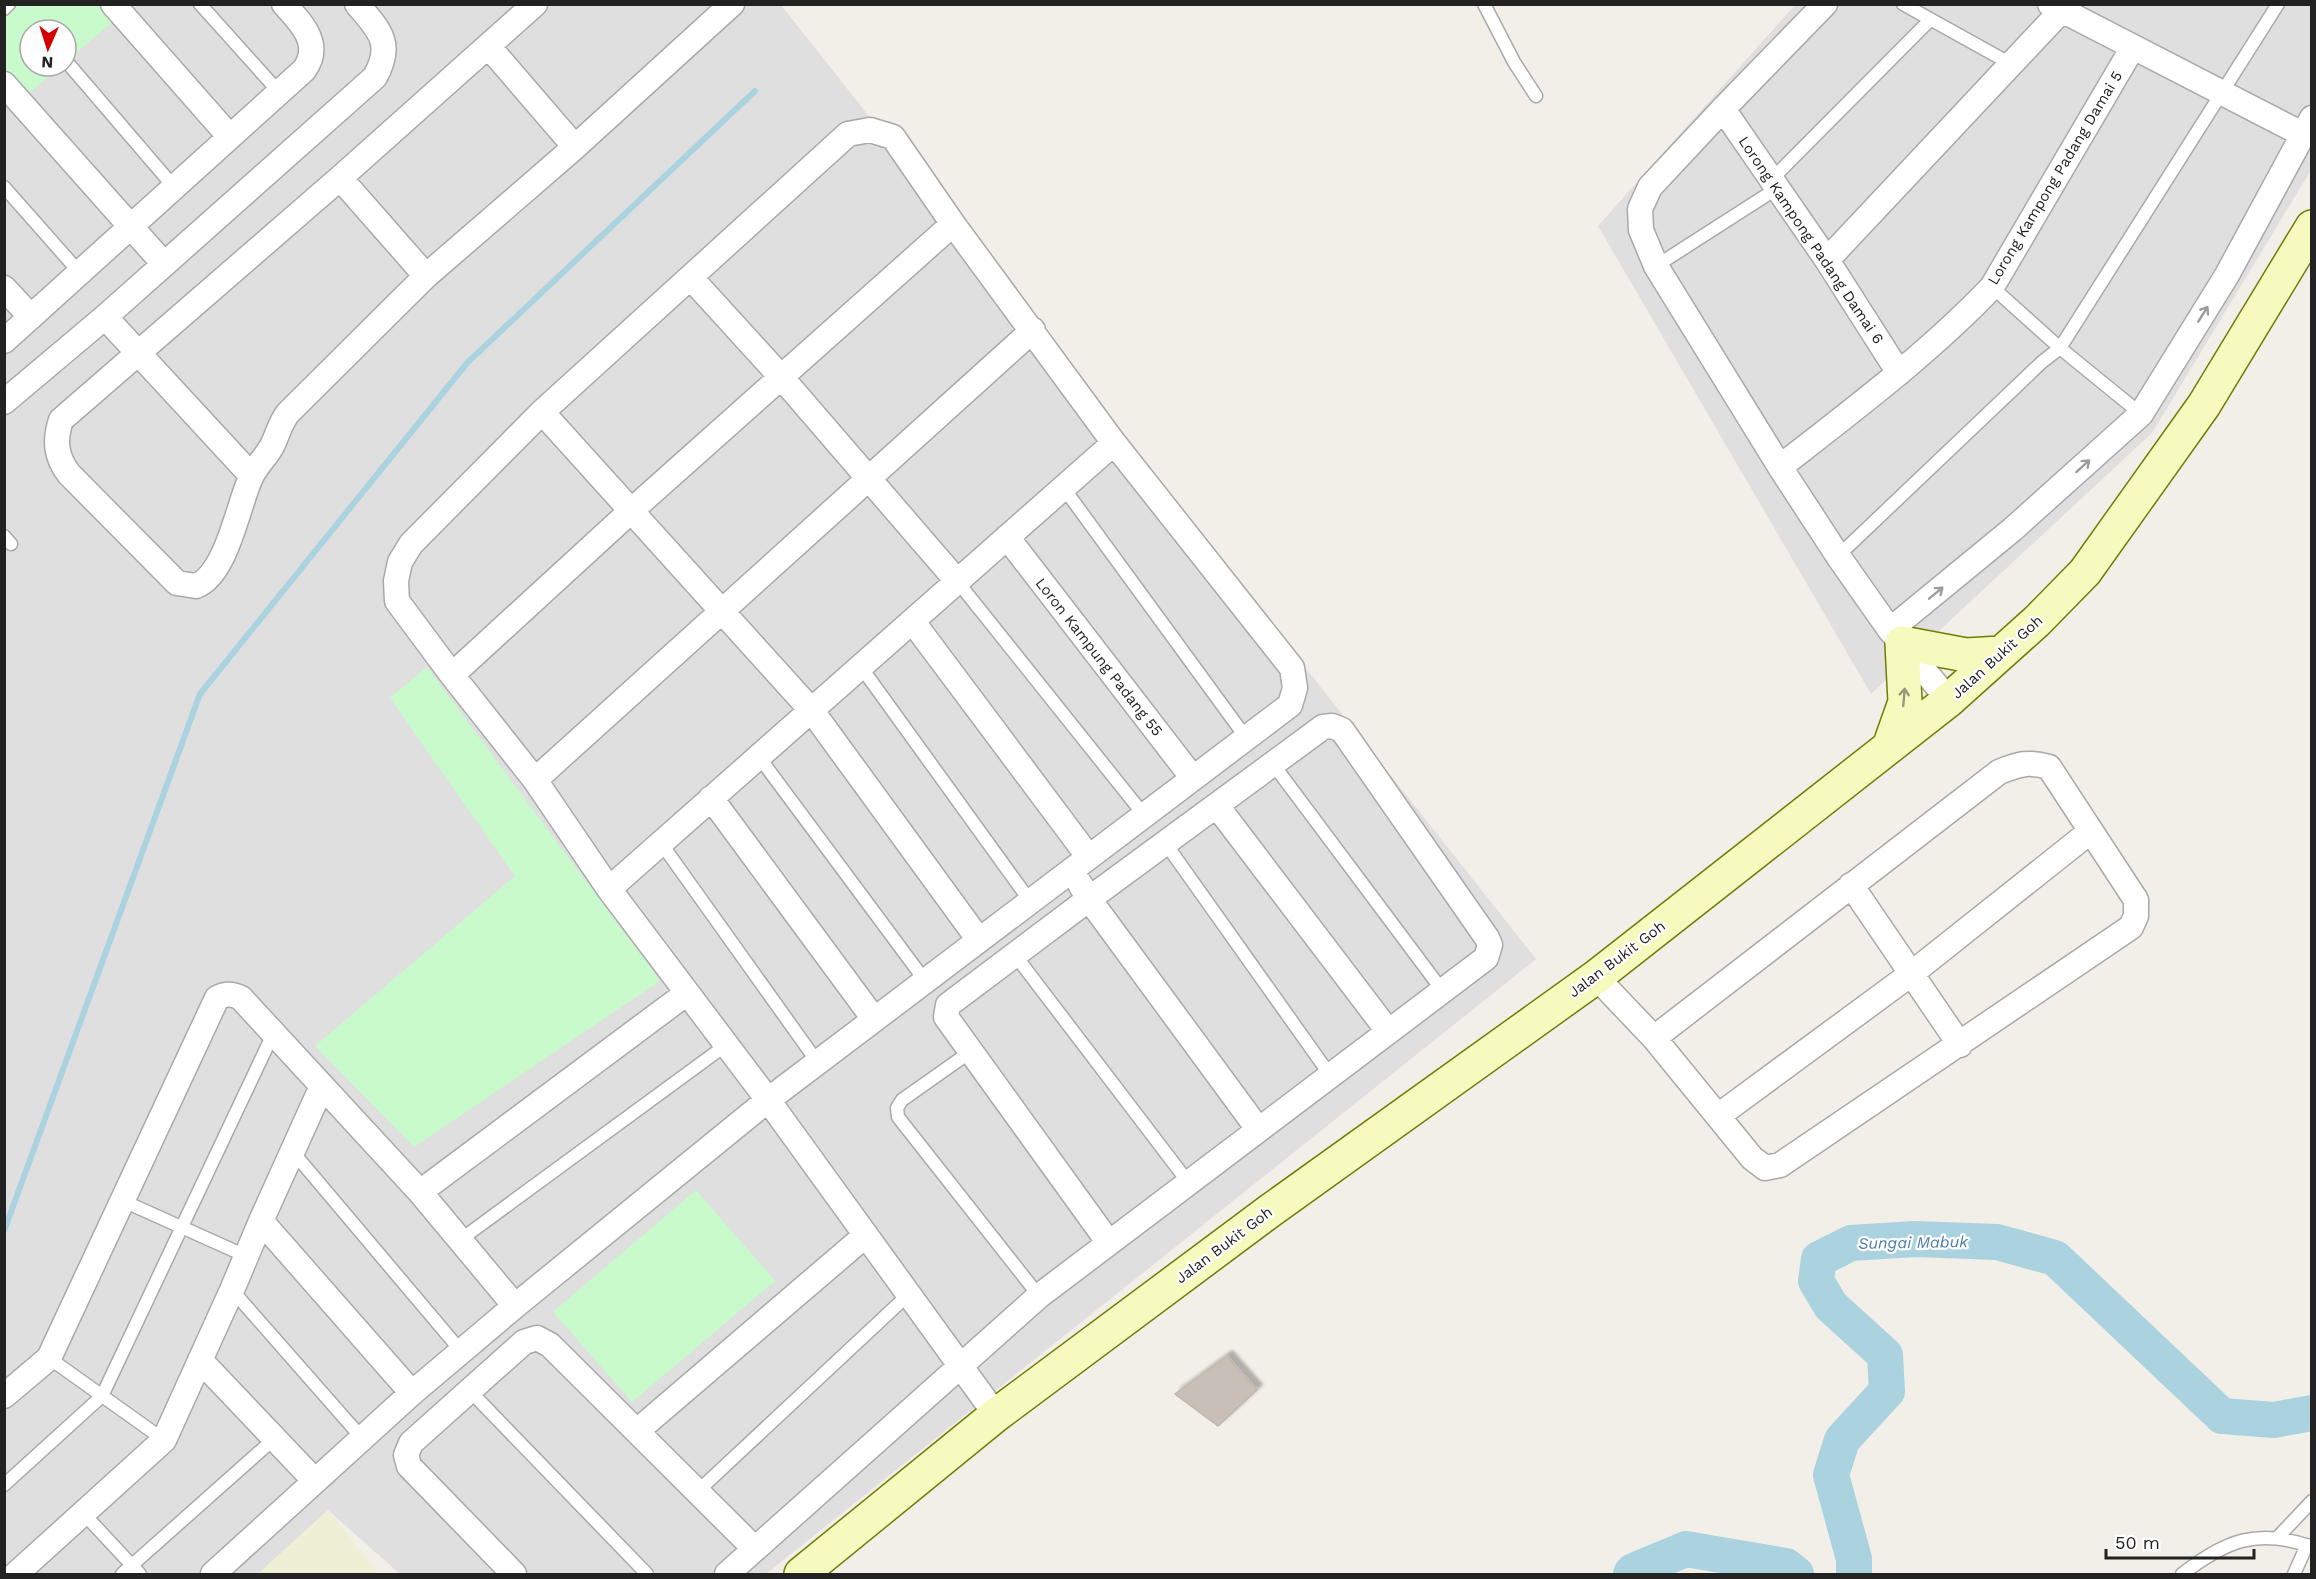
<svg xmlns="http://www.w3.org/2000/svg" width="2316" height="1579" viewBox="0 0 2316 1579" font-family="'Work Sans',sans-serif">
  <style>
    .residential { fill: #e0dfdf; fill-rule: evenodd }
    .farmland { fill: #eef0d5 }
    .park { fill: #c8facc }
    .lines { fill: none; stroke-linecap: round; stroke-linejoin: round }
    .stream { stroke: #aad3df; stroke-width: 6 }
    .river { stroke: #aad3df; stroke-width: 36 }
    .building { fill: #c7bfb8; stroke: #c4b6ab; stroke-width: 1.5; filter: url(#shadow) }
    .lane-casing { stroke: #a9a9a9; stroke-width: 15 }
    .street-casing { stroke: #a9a9a9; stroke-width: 27 }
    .secondary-casing { stroke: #707d05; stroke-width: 36 }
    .lane { stroke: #fff; stroke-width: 12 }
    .street { stroke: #fff; stroke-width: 24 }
    .secondary { stroke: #f7fabf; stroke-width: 33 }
    .oneway { stroke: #9c9c9c }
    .oneway2 { stroke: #979978 }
    .labels { text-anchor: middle; stroke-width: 4.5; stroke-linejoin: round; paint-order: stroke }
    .street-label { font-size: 15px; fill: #222; stroke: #fff }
    .water-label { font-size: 16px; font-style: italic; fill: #4a7aab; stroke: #fff }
  </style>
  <defs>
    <filter id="shadow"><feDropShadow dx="5.5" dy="-5.5" stdDeviation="1.5" flood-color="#0004"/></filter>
  </defs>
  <rect width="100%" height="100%" fill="#f2efe9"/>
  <path class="residential" d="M5,5h776l755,954 -770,615h-366l-72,-64 -70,64h-253zM30,30h36v36h-36z
    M1795,5h516v165l-159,263 -281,261 -273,-468z"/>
  <path class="farmland" d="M328,1510l51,64h-121z"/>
  <path class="park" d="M9,4l104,1 9,9 -56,47v-31h-36v36h31l-41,35 -15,-17 -1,-75z
    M427,667l233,314 -246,166 -99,-101 200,-170 -125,-178z
    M696,1190l79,91 -143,121 -79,-90z"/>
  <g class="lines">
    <path class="stream" d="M4,1231l196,-537 267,-331 288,-272"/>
    <path class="river" d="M1631,1574l2,-3 53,-22 100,17 10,8
      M1854,1574v-15l-23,-84 11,-35 45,-49 -2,-36 -54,-49 -15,-25 3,-22 32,-16 64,-4 82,3 58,16 167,158 52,4 38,-7"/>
  </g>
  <path class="building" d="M1227,1356l30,34 -39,36 -43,-32z"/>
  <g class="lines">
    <defs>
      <path id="lane" d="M200,4l79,88
        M1484,4l30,58 22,34
        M1903,4l108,60
        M4,9l5,-5
        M66,61l108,126
        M1772,179l158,-159
        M4,187l76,86
        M1656,266l120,-77
        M1992,287l68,61 81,66
        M1063,487l184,252
        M4,536l7,8
        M1838,556l204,-194 18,-14 218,-344
        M957,581l187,234
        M861,667l169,234
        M759,757l167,225
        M1273,764l169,226
        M661,843l157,220
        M1166,844l164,231
        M1015,955l173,227
        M970,1052l-68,48 -5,8 1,9 141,179
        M293,1152l168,199
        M121,1200l125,56
        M460,1240l266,-195
        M232,1290l130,148
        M49,1358l115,82
        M470,1391l177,183
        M4,1485l98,-89 171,-362
        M698,1491l211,-197
        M84,1514l56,60
        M2278,1537l34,-36
        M122,1574l153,-136
        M2182,1574c44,-33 75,-47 130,-27
        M2294,1574l13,-29"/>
      <path id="street" d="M113,4l117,133
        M535,4l-195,174 -279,242c-7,21 -5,37 8,54l108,109 19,3c31,-12 42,-81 55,-109 5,-11 15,-20 21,-31 6,-12 8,-23 16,-33l138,-137 149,-129 157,-143
        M1825,4l-102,105 -73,78 -10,22 1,21 15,36 124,201 58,89 52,74 59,70
        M2050,4l252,130
        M489,47l86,100
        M4,84l160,180
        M1723,109l104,151 72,113
        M340,178l86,98
        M1827,260l235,-250
        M691,278l91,100 175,203
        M4,288l27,29
        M105,317l146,158
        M4,341l300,-271c19,-26 -3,-47 -20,-66
        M4,402l101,-85 270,-240c19,-34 4,-47 -18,-73
        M542,412l270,299 167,229
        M1780,467c73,-57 148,-113 212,-180l141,-240
        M1007,537l185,240
        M913,622l175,234
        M1890,630l123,-101 128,-115 86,-139 85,-157
        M452,675l180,-165 321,-286
        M535,780l498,-450
        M711,798l163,221
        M1217,806l171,225
        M1080,884l9,15 169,230
        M1851,885l109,160
        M609,889l505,-446
        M1596,977l58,61 98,120 13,10 15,-3 351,-238 5,-11v-16l-87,-133c-21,-6 -30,-3 -50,5l-345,266
        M1718,1116l193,-142 180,-143
        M420,1192l267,-199
        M261,1221l151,172
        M200,1360l115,121
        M4,1396l45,-38 168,-360c9,-5 16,-4 24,0l179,194 95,114
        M637,1431l229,-196
        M16,1574l148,-134 68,-150 29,-69 61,-135
        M213,1574l199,-181 103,-87 253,-206 522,-395 5,-17 -3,-20 -178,-225 -161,-219 -60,-87 -23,-7 -22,4 -306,278 -131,132 -11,18 -4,19 1,20 55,74 83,105 74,109 159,211 228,315
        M514,1574l-105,-108 -3,-11 5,-12 113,-101 13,-4 13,7 205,204
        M727,1574l312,-278 447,-338 4,-13 -3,-7 -145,-208 -10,-4 -9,1 -234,172 -141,106 -2,12 163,226"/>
      <path id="secondary" d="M1889,747l16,-45 -3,-59 64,12 35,-2
        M801,1574l195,-159 275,-205 325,-233 353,-277 88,-79 48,-49 119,-167 108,-178"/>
    </defs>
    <use href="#lane" class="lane-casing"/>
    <use href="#street" class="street-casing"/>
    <use href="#secondary" class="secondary-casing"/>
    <use href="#lane" class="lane"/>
    <use href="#street" class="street"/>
    <use href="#secondary" class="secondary"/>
  </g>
  <defs><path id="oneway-shaft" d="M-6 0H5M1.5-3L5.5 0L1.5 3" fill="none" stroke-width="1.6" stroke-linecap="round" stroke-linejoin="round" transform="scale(1.5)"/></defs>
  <g class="oneway">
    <use href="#oneway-shaft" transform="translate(2203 314) rotate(-58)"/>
    <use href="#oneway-shaft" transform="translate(2083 466) rotate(-42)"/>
    <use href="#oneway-shaft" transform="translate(1936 593) rotate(-39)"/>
  </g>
  <use class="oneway2" href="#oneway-shaft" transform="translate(1904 697) rotate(-85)"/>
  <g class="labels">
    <g class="street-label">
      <text transform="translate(2055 178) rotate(-59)" y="5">Lorong Kampong Padang Damai 5</text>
      <text transform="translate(1811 240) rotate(56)" y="5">Lorong Kampong Padang Damai 6</text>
      <text transform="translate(1099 657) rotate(52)" y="5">Loron Kampung Padang 55</text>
      <text transform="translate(1997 657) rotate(-42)" y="5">Jalan Bukit Goh</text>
      <text transform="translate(1617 959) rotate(-37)" y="5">Jalan Bukit Goh</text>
      <text transform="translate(1224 1245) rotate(-37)" y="5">Jalan Bukit Goh</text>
    </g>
    <g class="water-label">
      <text transform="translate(1913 1242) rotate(-1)" y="6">Sungai Mabuk</text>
    </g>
  </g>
  <rect width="2316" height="1579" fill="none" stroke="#222222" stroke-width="12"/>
  <g transform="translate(48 48) rotate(183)"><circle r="28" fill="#ffffff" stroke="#a7a7a7" stroke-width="1.5"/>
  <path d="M0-4.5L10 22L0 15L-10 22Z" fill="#d40000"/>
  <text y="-9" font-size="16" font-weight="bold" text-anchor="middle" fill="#222222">N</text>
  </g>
  <path d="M2106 1549v9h148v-9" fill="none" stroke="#222222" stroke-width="3"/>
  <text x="2115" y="1549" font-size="18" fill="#222222" stroke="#ffffff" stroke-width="4.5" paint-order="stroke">50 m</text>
</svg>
